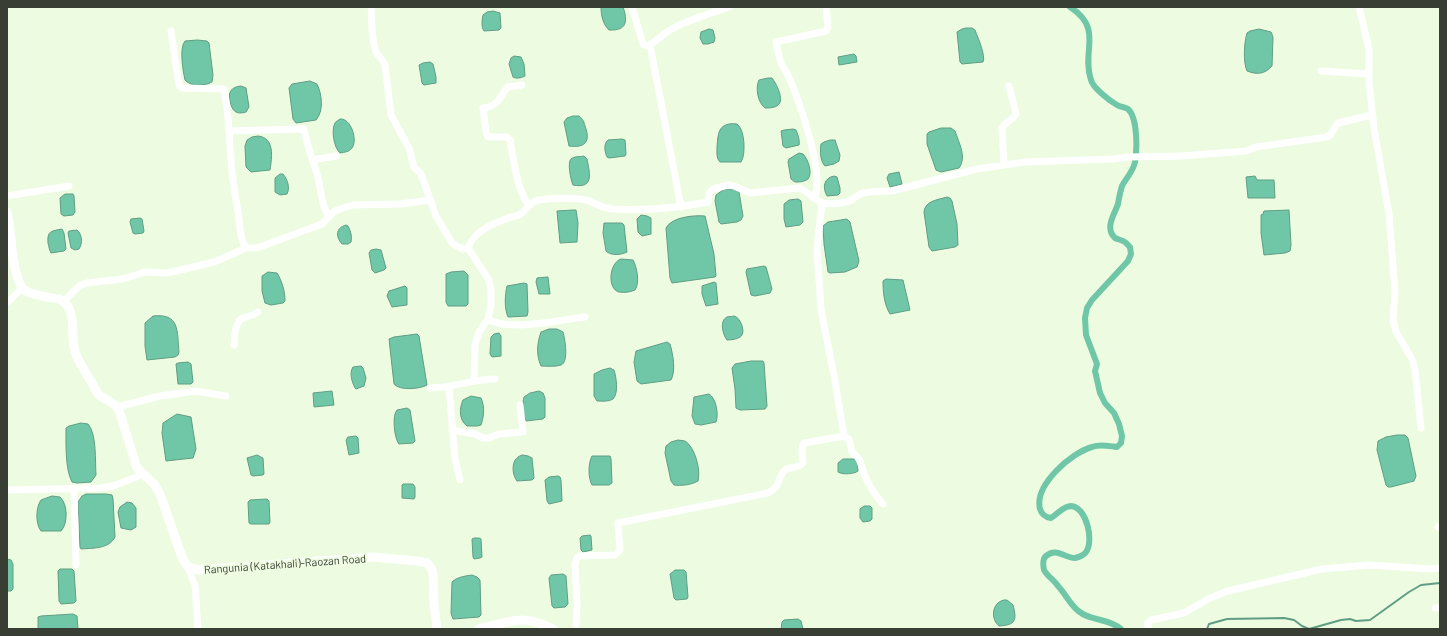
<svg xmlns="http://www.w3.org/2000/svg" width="1447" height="636" viewBox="0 0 1447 636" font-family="Barlow,sans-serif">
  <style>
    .water { fill: #70c7a7; stroke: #609e84 }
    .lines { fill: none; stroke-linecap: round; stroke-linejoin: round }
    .stream { stroke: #609e84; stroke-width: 2 }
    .canal { stroke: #70c7a7; stroke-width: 6 }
    .minor { stroke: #fff; stroke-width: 7 }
    .major { stroke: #fff; stroke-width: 9 }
    .labels { text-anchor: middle; stroke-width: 4; stroke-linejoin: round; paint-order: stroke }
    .street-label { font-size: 11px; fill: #393e34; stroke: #edfbe1 }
  </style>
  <rect width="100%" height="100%" fill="#edfbe1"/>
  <path class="water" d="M601,7h22c5,14 4,24 -14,23 -6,-6 -8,-14 -8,-23z
    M493,11l7,2 1,15 -2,2 -15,1c-3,-4 -2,-11 -1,-16l4,-3z
    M966,28h6l3,2c3,8 11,26 8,32l-21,2 -2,-2 -3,-30 5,-3z
    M709,29l4,1 2,8 -1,4 -6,2h-5l-3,-6 1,-6z
    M1259,29l12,3 2,5 -1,29c-7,8 -15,9 -25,5 -4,-9 -3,-28 0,-38l3,-2z
    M197,40l10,1 2,2 4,32 -1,7c-7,4 -21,5 -27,-2 -2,-9 -6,-32 0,-39z
    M854,54l2,2 1,6 -18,3 -1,-8z
    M514,56l7,1 3,7 1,12c-4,2 -9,3 -12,1l-4,-13 2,-6z
    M430,62l3,2 3,13v6l-12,2 -2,-2 -3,-18 4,-2z
    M768,78h4c4,5 13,22 6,27 -3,3 -9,3 -13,3 -7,-5 -10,-20 -6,-28z
    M310,81l7,3c5,10 7,27 -1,36l-20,3 -3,-4 -4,-31 3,-4z
    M241,86l5,2 3,19 -3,5c-10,3 -14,-1 -16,-11 -2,-9 1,-14 11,-15z
    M573,116h6c4,3 5,6 6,10 6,16 0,22 -16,20l-5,-24 3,-4z
    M340,119c11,-1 18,21 12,29 -3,4 -7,4 -12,5 -6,-5 -9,-23 -5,-30 1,-2 4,-3 5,-4z
    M737,124c8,5 9,31 4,38h-21c-4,-4 -3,-10 -3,-15 1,-15 2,-25 20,-23z
    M941,128h10l4,3c4,12 12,26 4,37l-18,4 -5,-2 -9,-26v-10l2,-2z
    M793,129l3,1c2,5 4,10 3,15l-13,3 -3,-2 -2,-15 3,-1z
    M258,136c17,2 14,21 12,34l-19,2 -5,-5 -1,-21 2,-6 5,-3z
    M608,140l14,-1 3,1 1,14 -1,2 -16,2 -2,-1c-2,-4 -4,-13 1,-17z
    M830,140h5l5,15 -1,6 -5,3 -9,2c-5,-5 -5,-15 -4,-22l3,-2z
    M799,153l4,1c5,5 10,19 5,25 -4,3 -9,3 -13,3l-4,-3 -3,-17 1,-3z
    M584,156l3,3c3,15 7,30 -14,26 -2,-4 -6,-23 -2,-26 3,-3 9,-2 13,-3z
    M899,172l3,12 -12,3 -3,-9 2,-4z
    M280,174h3c5,6 7,14 4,20l-7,1 -5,-3v-14z
    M834,176l3,1 3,11v5l-2,2 -11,1c-5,-9 -3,-18 7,-20z
    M1255,176l2,4h17l1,18h-27l-2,-21z
    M729,189l6,1 4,2 4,24 -2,4 -4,2 -16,2 -2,-2 -4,-21 1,-6 7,-5z
    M65,194h8l1,2 1,16 -2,3 -9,1 -3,-2 -1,-16z
    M947,197l3,1 2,3 5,23 1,21 -3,2 -23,4 -3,-4 -5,-35c1,-11 13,-12 23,-15z
    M798,199l3,2 2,21 -3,3 -14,2 -2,-8v-15l5,-4z
    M573,210h3l2,13 -1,19 -17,1 -3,-32z
    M1289,210l2,35 -1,6 -5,2 -21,2 -3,-22v-18l2,-1 1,-3z
    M641,215l6,1 4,2v16l-9,2 -4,-4 -1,-13z
    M705,216l9,38 2,22 -1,1 -43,6 -2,-5 -4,-50c6,-11 27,-13 39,-12z
    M140,218l2,1 2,12 -1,2 -8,1 -2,-1 -3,-11 1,-3z
    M847,219l3,3 9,39 -2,6 -12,5 -15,1 -2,-1 -4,-28 -1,-18 5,-4z
    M604,223h18l2,2 3,27c-6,3 -16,4 -21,-1l-3,-18z
    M346,225l2,1c3,6 4,10 3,16l-3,2h-6c-7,-8 -6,-16 4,-19z
    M62,229l2,4 2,16 -2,2 -13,2c-2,-4 -2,-6 -3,-10 -1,-12 3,-12 14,-14z
    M77,230c5,4 6,13 2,19l-4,1 -4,-2 -3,-15 1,-2z
    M376,249l5,1 5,18 -2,2 -9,3 -3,-3 -3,-17 2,-3z
    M621,259l12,1c4,7 7,23 2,30 -5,2 -10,3 -16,2 -12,-3 -10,-29 2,-33z
    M764,266l2,1 6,22 -2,4 -15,3 -4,-1 -5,-23 1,-3z
    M464,271l4,4v29l-2,2h-18l-2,-4v-28l5,-2z
    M268,272l9,1c5,8 8,18 8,28l-2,2 -12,2 -6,-2 -3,-12v-15z
    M547,277h1l2,17h-11l-3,-12 1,-4z
    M886,279l17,1 7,30 -20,4c-6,-10 -7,-22 -7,-33z
    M714,282l2,1 2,21 -12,2 -4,-12v-8z
    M524,283l3,1 1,28 -1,4 -19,1c-4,-9 -3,-22 -1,-31z
    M405,286l2,2v17l-15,2 -5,-11 2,-5z
    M153,316c27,-3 24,15 26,36l-1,3 -3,2 -28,3 -2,-14v-23z
    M734,316c6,1 11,14 8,19 -2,4 -11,5 -15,5 -4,-5 -8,-19 0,-23 2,-1 5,0 7,-1z
    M549,329h8l6,3c2,7 6,30 -2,33 -5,2 -14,1 -20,1 -5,-11 -4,-23 0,-34z
    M499,333l2,3v20l-9,1 -2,-3 1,-17 3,-3z
    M417,334l2,2 8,49c-7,4 -27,6 -33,-1l-5,-45 5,-2z
    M667,342l3,2c3,10 6,27 1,36l-30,4 -4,-3 -3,-19 2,-11z
    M751,361h12l1,2 3,43 -2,3 -25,1 -4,-2 -1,-19 -3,-21 3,-4z
    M188,362l3,2 2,18 -2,2h-13l-2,-20 2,-1z
    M361,366l2,2 3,10 -2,8 -8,3 -1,-1c-3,-6 -6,-15 -2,-21z
    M610,368l4,2c2,6 5,23 -1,29 -5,3 -11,2 -16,2l-3,-5v-22l8,-4z
    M332,391l2,14 -20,2 -1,-14z
    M539,391l4,2 2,5v19l-2,2 -17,2c-3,-6 -4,-17 -2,-24l6,-4z
    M709,394c7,4 10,20 7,28l-15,3 -6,-1 -3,-8 2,-19z
    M471,396l10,2c4,9 3,18 0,27l-4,1h-10c-8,-6 -8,-17 -4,-26z
    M407,408l3,2 5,31 -2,2 -14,1c-5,-6 -7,-29 -2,-34z
    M177,414l14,3 5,32 -3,9 -27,3 -4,-28 1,-10z
    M81,423l7,1c9,10 7,38 8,51l-5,7 -14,1 -5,-1c-7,-13 -6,-39 -6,-54l3,-2z
    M1397,435h8l3,3 8,38 -2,5 -23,6h-3l-2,-2 -9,-35 1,-9 8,-4z
    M356,436l2,2 1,15 -10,2 -3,-15 2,-3z
    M678,440l7,1c10,6 16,29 13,40 -7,4 -17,5 -24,4l-3,-4 -6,-28 1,-7 5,-4z
    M257,455l6,3 1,16 -1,1 -10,1 -2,-1 -4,-17z
    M523,455l5,1 4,2 2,20 -2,2 -15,1c-6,-8 -6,-24 6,-26z
    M592,456h18l1,3 1,24 -3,2h-17c-4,-7 -4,-22 0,-29z
    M843,459h14l1,12c-4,3 -15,4 -20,1v-9z
    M558,476l2,1 1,3 1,21 -13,3 -2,-3 -2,-21 4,-3z
    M403,484h10l2,3v10l-1,2 -12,-1v-13z
    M86,494h20l6,1 1,4 2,38c-6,12 -22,11 -34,12l-1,-2 -2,-45 4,-6z
    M52,496l8,1c8,7 8,27 1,34h-20c-6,-8 -5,-24 0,-31z
    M267,499l2,2 1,21 -1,2h-18l-2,-1 -1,-21 2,-2z
    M127,502l5,1 4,5v19l-5,3 -10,-2 -3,-16 2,-5z
    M864,506h6l2,2v11l-2,2 -7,1 -3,-4v-9z
    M590,535l1,1 1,14 -9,2 -2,-2 -1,-12 2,-2z
    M474,538h5l2,1 1,18 -2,1 -6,1 -1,-2 -1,-18z
    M7,559l4,1 2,4v25l-2,2h-4z
    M60,569h12l2,2 2,30 -2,2 -13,1 -2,-3 -1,-30z
    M675,570h9l2,2 2,25 -1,2 -11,1 -2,-2 -4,-24z
    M563,574l3,2 2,28 -3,3 -11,1 -2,-2 -3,-28 2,-3z
    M472,575l5,2 3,3 1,35 -2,2 -26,2 -2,-6 1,-31c5,-5 13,-6 20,-7z
    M1004,600h3l6,5c4,15 3,20 -14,21 -8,-6 -8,-23 5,-26z
    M73,614l4,2 1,13h-40v-12l3,-1z
    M798,619l3,2 2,8h-22l1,-7 2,-2z"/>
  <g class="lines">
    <path class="stream" d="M1207,629l2,-5 18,-5 57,-1 10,2 8,6 7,3 32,-9 9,-1 6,2 14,-1 39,-28 12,-7 19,-2"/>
    <path class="canal" d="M1070,7c34,22 11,43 21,73 2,8 19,21 26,25 3,2 8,2 11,4 10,9 9,41 7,53 -2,10 -9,16 -13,24 -2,6 -3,12 -4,18 -3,9 -14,24 -3,34 2,1 6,2 8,3 3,1 5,4 7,6l1,7 -3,7 -36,39 -5,8 -2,10 1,17 11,29 -2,7 5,22 5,10 9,10 5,11 3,12 -1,7 -4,4c-9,-1 -17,-3 -25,0 -21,6 -58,38 -52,62 2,6 5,8 11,9 7,-4 12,-12 20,-12 16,1 23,36 15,46 -2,3 -7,5 -11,6 -10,0 -19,-11 -29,-2 -4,3 -3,9 -2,14 3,6 10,10 14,16 11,12 15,26 32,31 11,4 22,4 31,12"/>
    <path class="minor" d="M371,7c1,14 0,31 5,45 2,5 7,7 9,13l6,50 18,33 5,19 7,7 15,42 16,27 10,6 6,-1c6,-17 24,-24 40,-30 4,-1 11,-2 14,-5 7,-6 6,-10 17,-13 13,-2 27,-2 40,-1 13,0 21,10 34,10 32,2 64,-1 95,-7l1,-9 4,-4 15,-4 6,1 16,7 49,-5c9,3 15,13 24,15 7,2 24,0 30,-4 4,-3 6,-5 11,-6 9,-2 18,-2 28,-2l85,-22 48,-7 88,-3 16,-2 51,-1 67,-5 9,-4 71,-10 3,-2 8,-12 34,-8
      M632,7l10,34 2,4 3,1c7,-2 15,-12 23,-16 17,-10 39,-16 59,-23
      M1359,7l10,42v34l5,45 15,86 6,77 -2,29 3,12 16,27 3,10 6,59
      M171,31l8,54 3,3 42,1c5,24 5,47 7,71 1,19 5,39 8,58 1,10 1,22 7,30h11l65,-24 13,-13 8,-3 10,-3 47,-1 31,-4
      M650,45l31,162
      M1321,71l48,3
      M522,85l-14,2c-10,10 -7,18 -25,21l3,24 2,5h19l3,3c4,22 6,45 18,65
      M229,131l75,-2c3,17 9,32 14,48 3,13 3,29 11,39
      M312,160l24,-4
      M1004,164l-2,-36c3,-7 11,-7 14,-14l-7,-28
      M7,196l62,-10
      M814,198c12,-23 -16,-101 -27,-125 -2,-4 -5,-6 -6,-10 -2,-7 -4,-14 -5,-21l50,-11 2,-4 -2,-20
      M468,248l21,32 2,10v15l-3,14 -9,13 -4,13 -1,36
      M64,301l15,-15 8,-3 36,-4 22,-7 22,1 22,-5 25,-6 32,-14
      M7,303l15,-15
      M488,319c19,13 73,1 97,-2
      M234,345c1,-8 0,-23 9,-27 5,-2 10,-2 15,-6
      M449,387l6,72 5,21
      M430,388c23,0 43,-9 65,-9
      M117,407l43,-11 36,-5 30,5
      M452,430l23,4 8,4h6l10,-4 24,-2 -3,-27
      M844,436l5,3 3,13c10,7 8,13 13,24 4,10 11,20 18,28
      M74,488l2,77
      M7,490l93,-2 13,-2 31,-12
      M1438,527l2,1
      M187,566l8,19 3,44
      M1435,608h5
      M576,624l1,-20 -2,-40 2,-6 3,-2 35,-1 5,-5 -2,-27 150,-30c15,-8 9,-17 17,-23 5,-4 13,-1 18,-7 0,-6 -3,-15 1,-20l40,-7 -9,-55 -14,-71 -4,-61 5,-46
      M1149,629l-2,-5 4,-4 33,-7 26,-15 18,-7 94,-22 47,-4 62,4 9,-1"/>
    <path class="major" d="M7,212c5,18 4,70 19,79 9,5 23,6 33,8 19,7 11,36 16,53 5,14 16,27 22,41 6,7 17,8 22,17l17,55 2,4 16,15 6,10 22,63 5,9 11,4 174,-13 45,4 10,2 4,5 2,5 1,32 3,24
      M479,629c31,-7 43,-16 74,0"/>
  </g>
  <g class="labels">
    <g class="street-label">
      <text transform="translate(285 564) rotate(-4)" y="4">Rangunia (Katakhali)-Raozan Road</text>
    </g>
  </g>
  <rect width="1447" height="636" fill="none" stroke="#393e34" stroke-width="16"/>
</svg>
